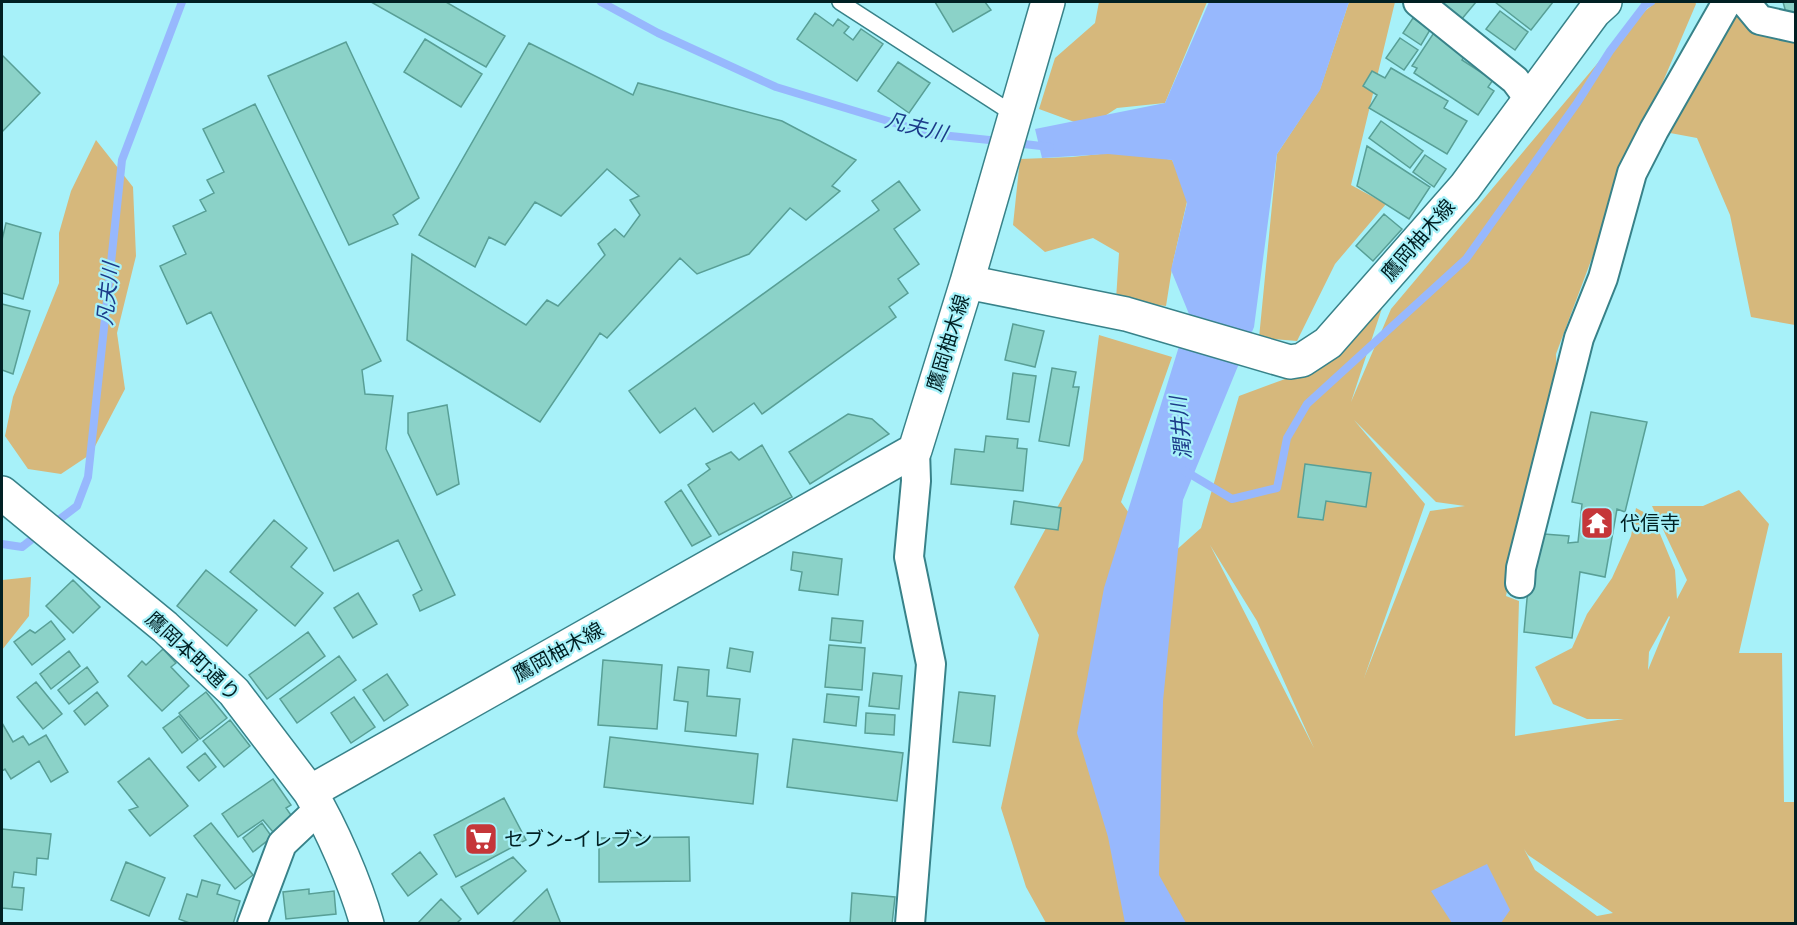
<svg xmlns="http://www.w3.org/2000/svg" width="1797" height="925" viewBox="0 0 1797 925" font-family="Cabin,'Noto Sans JP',sans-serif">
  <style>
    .green { fill: #d6b87c; fill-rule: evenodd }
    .water { fill: #97b8fd }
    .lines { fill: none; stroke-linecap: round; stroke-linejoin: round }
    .stream { stroke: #97b8fd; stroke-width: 8 }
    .building { fill: #8bd2c8; stroke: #589f96; stroke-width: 1.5 }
    .lane-casing { stroke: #388289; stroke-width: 18 }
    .street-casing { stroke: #388289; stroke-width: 32 }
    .secondary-casing { stroke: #388289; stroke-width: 36 }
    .lane { stroke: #fff; stroke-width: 15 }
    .street { stroke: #fff; stroke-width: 28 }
    .secondary { stroke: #fff; stroke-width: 33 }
    .labels { text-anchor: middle; stroke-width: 4.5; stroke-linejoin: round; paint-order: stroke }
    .street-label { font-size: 20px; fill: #012023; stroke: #a7f1f9 }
    .poi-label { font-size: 20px; fill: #012023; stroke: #a7f1f9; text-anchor: start }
    .water-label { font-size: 21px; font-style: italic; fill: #1c3b89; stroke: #a7f1f9 }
  </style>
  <rect width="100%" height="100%" fill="#a7f1f9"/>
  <path class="green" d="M1099,2h108l-42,101 -48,5 -29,19 -49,-18 16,-51 40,-35z
    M1349,2h46l-44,183 35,19 -51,60 -38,77 -38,-3 18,-184 43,-65z
    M1656,2h39l1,2 -74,174 -66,176 1,33 -35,127 -16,82 13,5 -4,135 109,-17h-37l-34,-15 -18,-37 37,-19 15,-34 25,-36 19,-42 5,-28 17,9 22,53 2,29 10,-19 -35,-74h51l36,-16 30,34 -30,129h43l2,149h12l-1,121h-749l-20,-36 -25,-79 38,-173 -25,-48 69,-127 16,-125 73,22 -51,145 43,59 37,-33 38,-132 68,-25 78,-72 -34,103 40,-93 243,-289zM1354,420l82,82 29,4 -35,5 -66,167 61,-174zM1210,545l47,76 57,127zM1669,616l1,1 -22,53 1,-18zM1524,849l4,6 85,58 -16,3 -62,-46z
    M1727,2l68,36v287l-44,-8 -21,-102 -33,-77 -43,-8z
    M96,140l37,47 3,69 -19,77 8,56 -34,65 -30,20 -33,-5 -23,-33 8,-39 46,-114v-50l12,-42z
    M1129,151l43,9 17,33 -16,69 -7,44 -50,-6 3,-47 -26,-15 -48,14 -32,-27 7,-66 52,-2z
    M31,577l-2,39 -27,34v-70z"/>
  <path class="water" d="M1209,2h140l-29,88 -43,64 -23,173 -71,173 -20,201 -4,174 27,48h-61l-17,-86 -31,-104 27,-145 85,-274 -18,-44 16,-67 -15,-43 -64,-6 -66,4 -7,-29 130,-26z
    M1487,864l23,46 -9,13h-49l-21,-32z"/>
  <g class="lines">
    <path class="stream" d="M601,2l57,31 118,54 155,47 68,7
      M1015,143l35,4
      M1185,471l47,28 45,-11 10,-50 20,-34 159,-145 111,-156 33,-52 35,-46 6,-3
      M52,525l25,-19 11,-29 34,-317 60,-158
      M2,544l20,3 19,-15"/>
  </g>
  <path class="building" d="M371,2h75l59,34 -19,31z
    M935,2h50l6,8 -38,22z
    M1437,2h39l-15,18z
    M1495,2h58l-22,28z
    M1783,2h13v12l-9,2z
    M1500,11l28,21 -13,18 -29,-21z
    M815,13l18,13 5,-7 11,8 -5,6 9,7 8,-11 22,15 -26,37 -60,-42z
    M1413,18l17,12 -9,15 -18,-12z
    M1437,28l30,25 -5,7 31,20 -5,7 6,4 -16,24 -64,-42 3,-5 -5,-2z
    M1400,38l18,12 -14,20 -18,-12z
    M425,39l57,35 -21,33 -57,-35z
    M346,42l73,156 -26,17 5,9 -49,21 -81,-169z
    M529,43l104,52 5,-12 144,38 74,39 -24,26 8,5 -34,29 -16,-12 -41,46 -52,20 -17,-16 -73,80 -7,-5 -60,89 -133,-82 5,-86 114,71 21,-25 11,6 47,-51 -7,-11 17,-15 9,8 16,-22 -10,-15 9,-4 -32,-27 -46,47 -26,-14 -30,43 -16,-8 -14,30 -56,-32z
    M2,55l38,38 -38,39z
    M898,62l32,21 -21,30 -31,-22z
    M1391,68l57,33 -4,7 23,13 -20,33 -78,-46 8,-13 -14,-9 9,-15 13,7z
    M255,104l126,257 -19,9 3,24 28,2 -7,53 69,146 -35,16 -7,-16 9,-5 -24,-50 -64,31 -123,-259 -24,12 -27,-58 26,-12 -13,-28 33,-15 -6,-11 14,-7 -7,-13 17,-8 -21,-43z
    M1381,121l42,30 -13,17 -41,-30z
    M1367,146l63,41 -21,32 -52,-33z
    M1425,155l21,14 -12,18 -21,-15z
    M899,181l21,29 -26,19 25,35 -21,15 10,14 -19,14 7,10 -134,97 -8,-11 -41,29 -18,-24 -35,25 -31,-42 250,-181 -7,-9z
    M1384,214l18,15 -29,32 -17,-15z
    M6,223l35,10 -18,66 -21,-6v-53z
    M2,304l28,7 -17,63 -11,-4z
    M1013,324l31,7 -9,36 -30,-7z
    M1052,368l24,4 -3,15h6l-10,59 -30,-5z
    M1013,373l23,3 -7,46 -22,-3z
    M447,405l12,79 -22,11 -29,-62v-20z
    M1591,412l56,10 -22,90 -8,-3 -12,68 -25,-5 -8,66 -48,-6 8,-88 12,-10 25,2 -1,7 10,-1 4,-38 -10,-2z
    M848,414l24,5 17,15 -79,50 -21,-32z
    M986,436l32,3 -1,9 10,1 -4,42 -72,-7 4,-35 29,3z
    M762,445l30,52 -73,38 -31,-50 22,-16 -4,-5 25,-12 8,8z
    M1305,464l66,9 -5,34 -40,-6 -3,19 -25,-3z
    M681,490l30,46 -19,10 -27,-44z
    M1014,501l47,7 -3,22 -47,-6z
    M274,520l33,28 -16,19 32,26 -28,33 -65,-54z
    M793,552l49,7 -4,36 -39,-5 3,-18 -11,-2z
    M206,570l51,40 -30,36 -50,-40z
    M73,580l27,27 -27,26 -27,-27z
    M358,593l19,31 -24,14 -19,-30z
    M832,618l31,3 -2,22 -31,-3z
    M51,621l14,18 -33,26 -18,-23 16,-12 5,3z
    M308,632l17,24 -58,43 -18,-24z
    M829,645l36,3 -3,42 -37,-3z
    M730,648l23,4 -3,20 -23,-4z
    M163,649l13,14 -5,4 18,19 -27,25 -34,-35 14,-15 4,4z
    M69,651l11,15 -29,23 -11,-15z
    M339,656l17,24 -59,43 -17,-24z
    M603,660l59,5 -5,64 -59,-4z
    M87,667l11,15 -29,22 -11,-14z
    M678,667l31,3 -2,26 33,3 -4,37 -51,-5 3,-29 -14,-2z
    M873,673l29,3 -3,33 -30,-3z
    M387,674l21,31 -24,16 -21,-31z
    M36,682l26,32 -19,15 -26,-32z
    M97,692l11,14 -23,19 -11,-14z
    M206,692l21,26 -27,21 -21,-26z
    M959,692l36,4 -5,50 -37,-4z
    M827,694l32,3 -3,29 -32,-4z
    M354,697l21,30 -24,16 -20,-30z
    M866,713l29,2 -1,20 -29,-2z
    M179,716l19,24 -16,13 -19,-25z
    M230,720l20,26 -26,21 -21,-26z
    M2,723l11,19 10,-6 6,9 17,-10 22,37 -17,10 -12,-21 -28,18 -6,-10 -3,2z
    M610,737l148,17 -5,50 -149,-17z
    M793,739l110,14 -6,48 -110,-14z
    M205,753l11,14 -17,14 -12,-14z
    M149,758l39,48 -38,30 -21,-26 9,-3 -20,-25z
    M273,779l18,26 -5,3 7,10 -20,14 -10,-12 -25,17 -16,-23z
    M504,798l22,42 -70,37 -22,-42z
    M211,823l42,52 -18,14 -41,-53z
    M262,823l10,14 -19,15 -10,-14z
    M2,829l49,5 -3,25 -11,-1 -1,17 -22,-3 -2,15 12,1 -2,22 -20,-2z
    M689,837l1,44 -91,1v-44z
    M420,852l17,22 -29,22 -16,-22z
    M513,857l13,14 -48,43 -17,-27z
    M126,862l39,16 -16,38 -38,-16z
    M202,880l18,5 -3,9 23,7 -7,23h-41l-13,-5 8,-25 10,3z
    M309,889v5l25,-3 2,23 -50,5 -3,-27z
    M547,889l14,35h-50z
    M852,893l43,4 -3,27h-42z
    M441,899l20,20 -5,5h-39z"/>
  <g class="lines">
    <defs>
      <path id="lane" d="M840,2l175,113"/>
      <path id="street" d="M1418,2l97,78 15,20
        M1745,2l15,18 36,8
        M1520,583l1,-15 58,-230 24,-60 29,-105 22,-43 73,-128
        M252,924l30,-80 38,-36
        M910,924l21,-260 -22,-107 7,-76 -1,-31"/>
      <path id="secondary" d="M967,282l81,-280
        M2,493l163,134 69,65 76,100c22,37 45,90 57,132
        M310,792l605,-342 52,-168 159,32 164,48 12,-2 26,-17 137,-156 129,-175 11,-10"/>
    </defs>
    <use href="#lane" class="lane-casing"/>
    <use href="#street" class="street-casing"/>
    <use href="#secondary" class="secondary-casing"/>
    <use href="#lane" class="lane"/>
    <use href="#street" class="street"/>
    <use href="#secondary" class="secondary"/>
  </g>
  <defs>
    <symbol id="temple-square" viewBox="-11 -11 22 22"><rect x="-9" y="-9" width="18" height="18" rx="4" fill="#c53639" stroke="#a7f1f9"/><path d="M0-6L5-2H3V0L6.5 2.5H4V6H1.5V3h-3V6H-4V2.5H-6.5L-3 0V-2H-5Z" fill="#fff"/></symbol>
    <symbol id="supermarket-square" viewBox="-11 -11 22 22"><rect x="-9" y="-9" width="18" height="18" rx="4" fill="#c53639" stroke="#a7f1f9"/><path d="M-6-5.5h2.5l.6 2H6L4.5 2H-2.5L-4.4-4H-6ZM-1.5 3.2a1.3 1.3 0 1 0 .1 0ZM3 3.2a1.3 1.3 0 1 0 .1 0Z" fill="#fff"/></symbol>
  </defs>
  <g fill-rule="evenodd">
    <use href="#temple-square" x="1578" y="504" width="38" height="38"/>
    <use href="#supermarket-square" x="462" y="820" width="38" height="38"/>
  </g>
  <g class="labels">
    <g class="street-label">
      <text transform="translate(1418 240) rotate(-49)" y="7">鷹岡柚木線</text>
      <text transform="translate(948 343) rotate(-73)" y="7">鷹岡柚木線</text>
      <text transform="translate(558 652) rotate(-29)" y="7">鷹岡柚木線</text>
      <text transform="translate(193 656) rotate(43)" y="7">鷹岡本町通り</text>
    </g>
    <g class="poi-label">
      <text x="1620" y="530">代信寺</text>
      <text x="504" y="846">セブン-イレブン</text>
    </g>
    <g class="water-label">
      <text transform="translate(916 127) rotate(14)" y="7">凡夫川</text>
      <text transform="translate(108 294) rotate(-84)" y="7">凡夫川</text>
      <text transform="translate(1181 428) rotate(-95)" y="7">潤井川</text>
    </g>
  </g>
  <rect width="1797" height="925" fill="none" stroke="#012023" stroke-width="6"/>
</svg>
